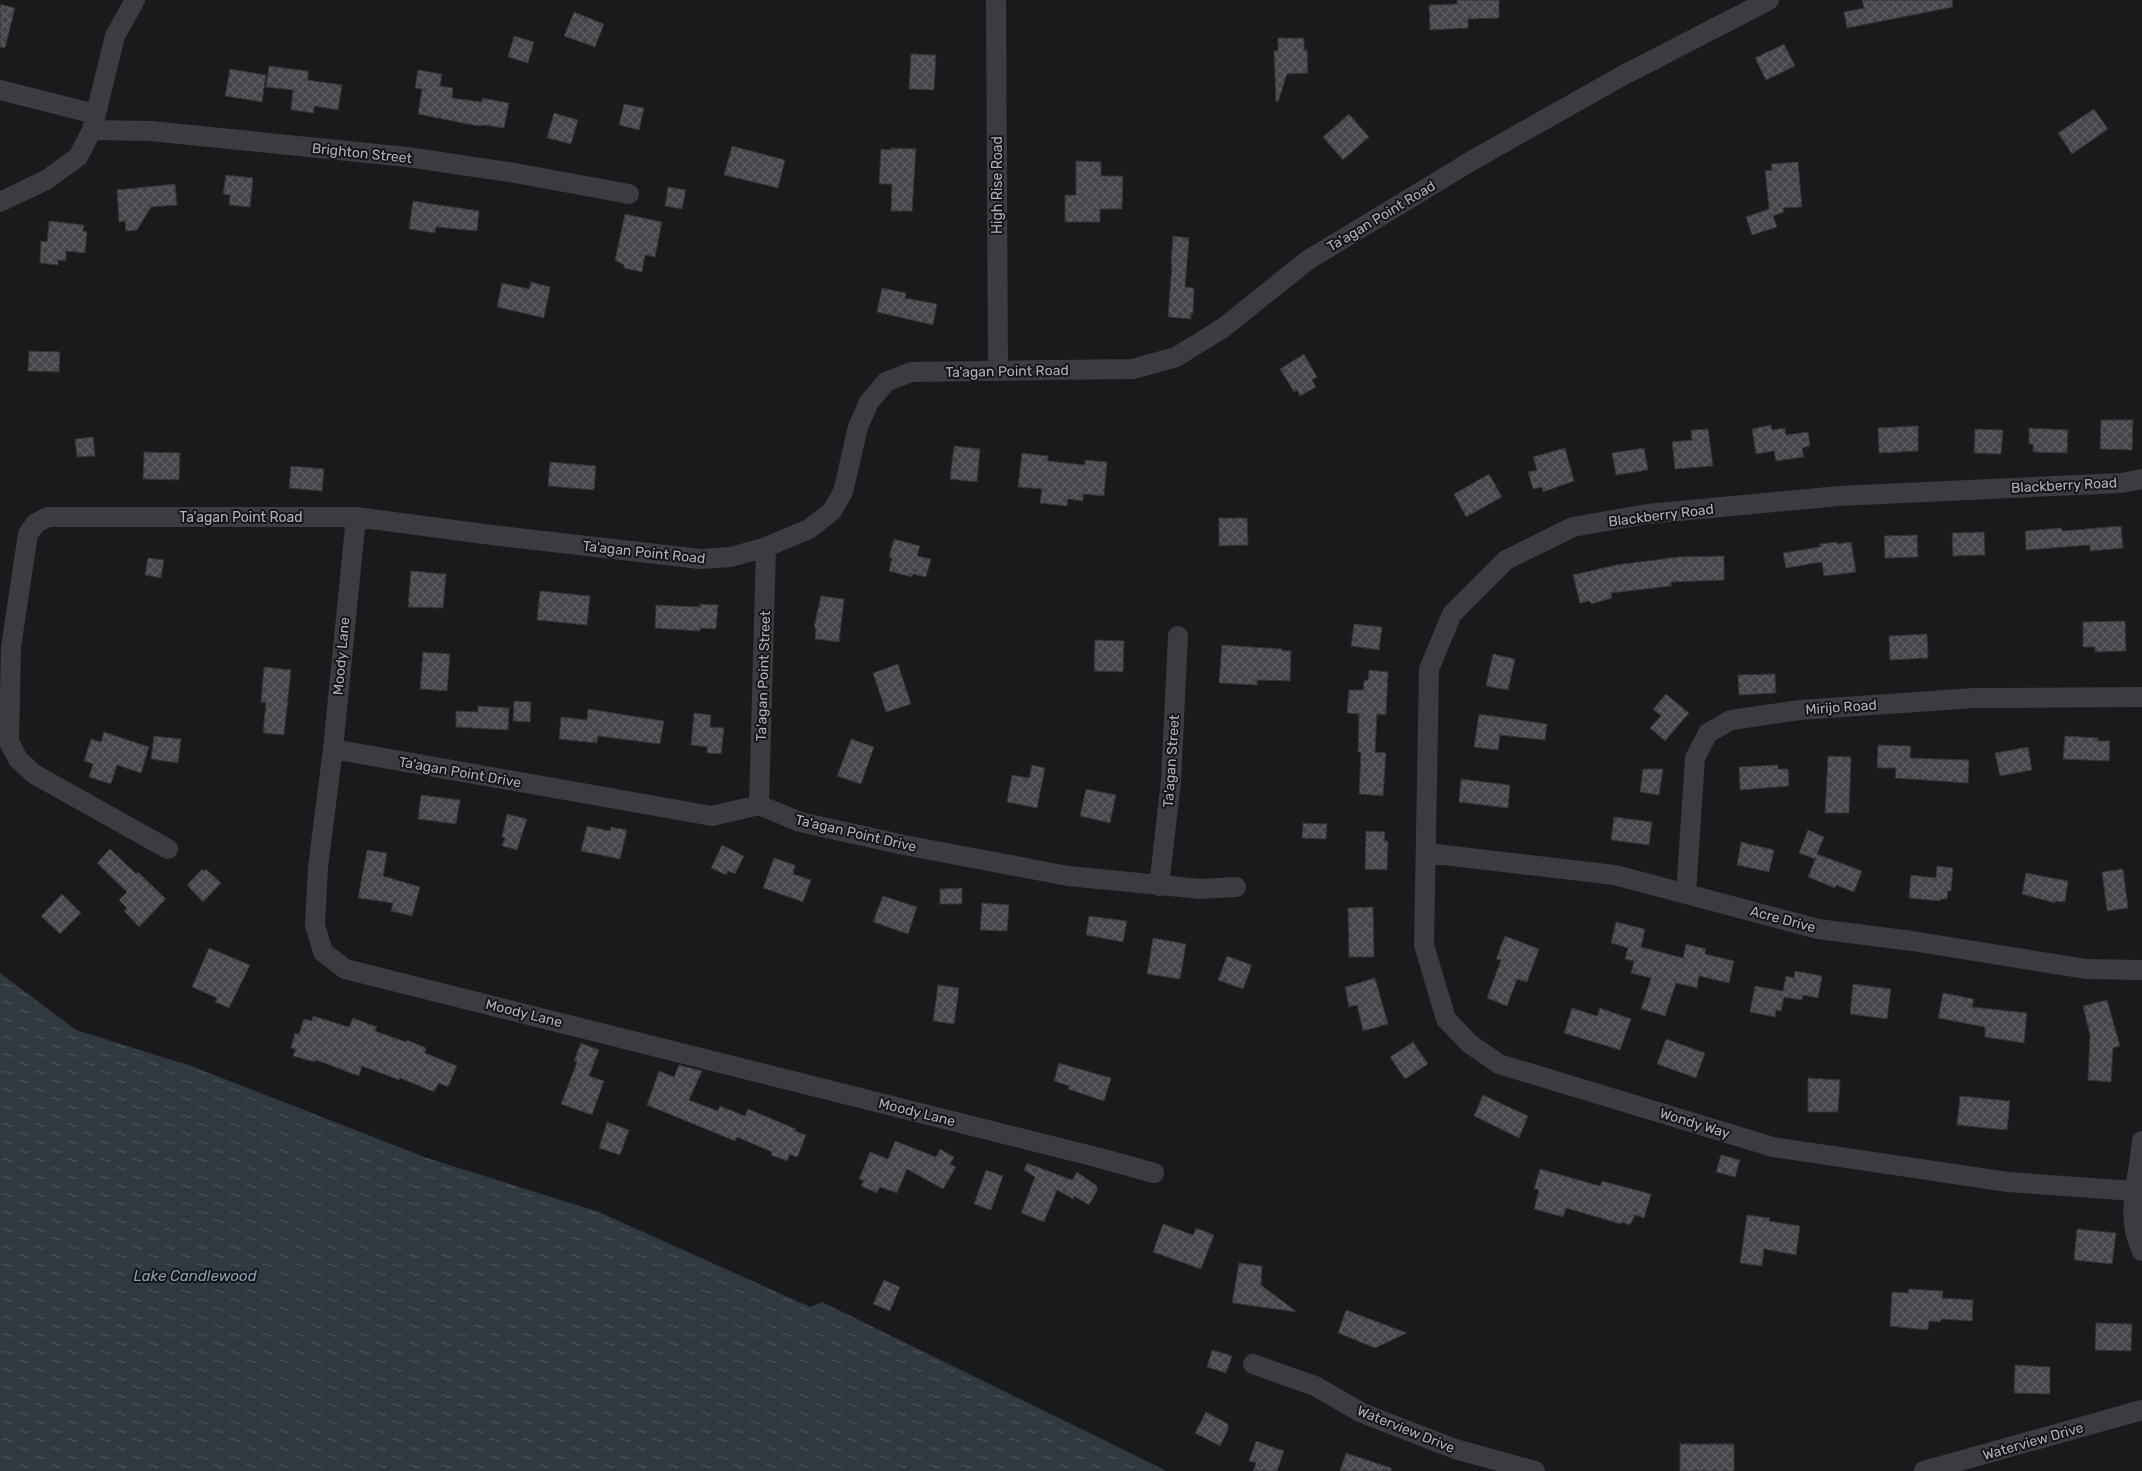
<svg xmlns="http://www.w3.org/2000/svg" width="2142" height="1471" viewBox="0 0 2142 1471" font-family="Rubik,sans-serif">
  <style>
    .water { fill: url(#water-ripples) }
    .building { fill: url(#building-cross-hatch); stroke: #343438 }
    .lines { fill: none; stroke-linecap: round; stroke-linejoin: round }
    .street { stroke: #3b3c41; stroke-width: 20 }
    .labels { text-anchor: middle; stroke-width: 4; stroke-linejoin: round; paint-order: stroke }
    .street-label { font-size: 14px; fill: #adb1bb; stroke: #151517 }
    .water-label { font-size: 15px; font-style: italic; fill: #869db4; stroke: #151517 }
  </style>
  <defs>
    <pattern id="water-ripples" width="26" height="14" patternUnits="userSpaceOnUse" patternTransform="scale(1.25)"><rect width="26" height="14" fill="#303840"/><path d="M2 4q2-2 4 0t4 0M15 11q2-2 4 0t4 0" fill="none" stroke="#4b525a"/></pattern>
    <pattern id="building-cross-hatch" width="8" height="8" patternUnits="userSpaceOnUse" patternTransform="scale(1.25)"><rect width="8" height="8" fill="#444549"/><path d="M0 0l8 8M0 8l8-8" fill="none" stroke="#5c5d61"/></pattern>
  </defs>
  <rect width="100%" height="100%" fill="#1a1a1c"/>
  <path class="water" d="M0,973l76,57 115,36 236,92 172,54 211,95 12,-5 345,169h-1167z"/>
  <path class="building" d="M1457,0h42v18l-31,1v9l-38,2 -1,-25 28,-1z
    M1862,0h90l1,7 -106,21 -3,-16 20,-4z
    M0,4l15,4 -10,40 -5,-1z
    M574,12l30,12 -9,23 -31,-11z
    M514,36l20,6 -6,21 -20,-6z
    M1278,38h26v12h3l1,23 -21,1 -9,28h-2l-2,-51h4z
    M1784,44l11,22 -29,14 -11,-22z
    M911,54l25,1 -2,35 -25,-1z
    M269,66l39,5v9l34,5 -4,25 -24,-4v7l-23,-3 2,-20 -27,-3z
    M230,69l36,6 -4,27 -37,-6z
    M418,70l24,4 -2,12 13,2 -1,10 30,4v-4l27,5 -5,25 -19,-3 -7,1 -60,-12 4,-25 -7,-1z
    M624,104l20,4 -5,22 -20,-5z
    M2094,109l14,20 -36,25 -14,-21z
    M554,113l24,7 -7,24 -24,-6z
    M1349,114l20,23 -26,23 -20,-23z
    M732,146l53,14 -7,28 -54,-13z
    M891,148l25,1 -4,62h-21l1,-27h-13l2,-35 10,1z
    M1076,161l25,1v14h22l-1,33h-22v13h-35v-27h11z
    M1798,162l4,45 -19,1 1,4 -11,4 4,11 -25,8 -6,-18 23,-8 -4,-38 7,-1 -1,-6z
    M226,175l27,3 -3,29 -21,-2 1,-10 -7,-1z
    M175,184l2,21 -26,2 -14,23 -11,1 -1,-10 -6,1 -2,-32z
    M668,187l18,3 -4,19 -17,-3z
    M413,201l66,10 -2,20 -41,-4 -1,6 -26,-4z
    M625,214l37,8 -7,35 -10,-2 -3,17 -18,-4v-3l-9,-5z
    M49,221l35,4 -1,6 4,1 -2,21 -19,-2v10l-8,-1v5l-18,-2 1,-22 6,1z
    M1173,236l16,2 -4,49 9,1 -1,25h-2v6l-23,-2 4,-53h-1z
    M531,282l19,5 -6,31 -47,-11 5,-24 27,6z
    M882,288l24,5 -1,5 32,6 -4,21 -56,-13z
    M29,351l31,1 -1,20 -31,-1z
    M1304,354l13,23 -5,3 4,7 -16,9 -3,-6 -3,2 -14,-23z
    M2101,420h32l-1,30 -32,-1z
    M1771,425l1,5 13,-2 1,7 22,-3 2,14 -8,2 2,9 -28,4 -2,-10 -18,3 -4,-25z
    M1918,426v25l-39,2 -1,-25z
    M2029,428l39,2 -1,23 -34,-1v-8h-4z
    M1708,429l5,37 -38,3 -3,-27 20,-2 -1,-10z
    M1975,429l28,1 -2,24 -27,-1z
    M93,437l2,19 -18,1 -2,-18z
    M954,446l26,3 -3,33 -27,-3z
    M1565,448l9,33 -31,11 -1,-5 -9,2 -5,-17 9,-2 -4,-13z
    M1644,448l4,22 -32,5 -4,-22z
    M144,452l36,1 -1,27 -36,-1z
    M1022,453l26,3v5l37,4v-5l22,2 -3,34 -21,-2v7l-15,-2 -1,7 -27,-3 2,-14 -24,-2z
    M550,462l46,4 -2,24 -46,-4z
    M291,466l33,3 -2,22 -33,-3z
    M1489,474l13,23 -36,20 -12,-23z
    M1219,518h28l1,27 -29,1z
    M2121,526l2,22 -33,3v-6l-64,5 -1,-19 36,-3 1,3z
    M1984,532l1,23 -32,1 -1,-23z
    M1917,535l1,22 -33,1 -1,-22z
    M894,539l26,7 -3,10 14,3 -5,18 -13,-3 -1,3 -23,-6 3,-13 -3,-1z
    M1837,542v2l14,-2 5,30 -32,4 -2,-14 -36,6 -3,-15 37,-6v-3z
    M1724,556v24l-53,2v4l-60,7 1,5 -21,6 -1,-3 -10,2 -7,-28 43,-10 62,-8z
    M148,558l16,2 -3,18 -16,-3z
    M411,571l35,3 -3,34 -35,-1z
    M540,591l50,5 -3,29 -50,-5z
    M821,596l23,3 -5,43 -24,-3 1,-11 -2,-1z
    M700,604l18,1 -2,24 -16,-1v3l-45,-3 1,-23 44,2z
    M2125,621l1,30 -31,1v-5h-12v-25z
    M1354,624l28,3 -3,23 -28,-4z
    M1927,634l1,24 -38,2 -1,-24z
    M1095,640l29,1 -1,31 -29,-1z
    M1222,645l60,4v2h9l-1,30 -33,-1v5l-38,-2z
    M423,652l27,2 -3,37 -27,-2z
    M1493,654l22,5 -7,31 -22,-4z
    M898,664l13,40 -25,8 -13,-39z
    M264,667l27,3 -7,65 -21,-2 3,-30 -5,-1z
    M1369,670l19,2 -2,43 -9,-1 -2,38 11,1 -3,43 -24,-2 2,-42h-3l1,-38 -12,-1 2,-23h14l1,-9 4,-1z
    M1775,674l1,19 -37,2 -1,-20z
    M1666,694l23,19 -24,28 -15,-13 11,-12 -8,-7z
    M514,701l17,1 -1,20 -17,-1z
    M478,706l31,2 -1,22 -52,-3v-16l22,1z
    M588,709l76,12 -4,23 -62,-8 -1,7 -38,-4 2,-22 26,3z
    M694,713l17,2 -1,12 14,1 -3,26 -14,-1v-6l-16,-2z
    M1479,714l68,10 -2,16 -45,-5 -2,15 -24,-3z
    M104,732l45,15 -8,26 -24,-8 -6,19 -22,-7 4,-13 -9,-3 7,-22 10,3z
    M154,736l27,3 -3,24 -27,-4z
    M2065,736l33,2v3h12l-1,20 -46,-2z
    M851,739l23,8 -13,37 -24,-8z
    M1878,745l33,1 -1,12 59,2 -1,23 -73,-5 1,-10h-19z
    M2028,747l4,23 -32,6 -5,-23z
    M1828,756l23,1 -2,56h-24z
    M1032,765l13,3 -8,40 -30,-6 5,-27 17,3z
    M1778,765v4h10l1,17 -49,4 -1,-23z
    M1643,769h20l-4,26 -19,-3z
    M1461,779l49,6 -2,23 -49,-6z
    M1086,789l30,6 -6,28 -30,-7z
    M421,795l39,5 -4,24 -38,-5z
    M507,814l20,5 -10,31 -15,-4 3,-8 -3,-1z
    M1614,817l38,5 -3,23 -38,-5z
    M1303,823l24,1 -1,15 -24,-1z
    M587,826l23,5 1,-4 16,3 -7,29 -39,-8z
    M1808,830l16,7 -7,17 45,17 -8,21 -18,-7 -1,3 -27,-11 8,-20 -1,2 -16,-6z
    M1366,831l19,1 -1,9h4l-1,29 -22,-1z
    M1741,842l33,8 -5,22 -32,-7z
    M722,845l22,11 -9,18 -7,-3 -2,4 -15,-7z
    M110,849l26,25 2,-2 28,27 -27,28 -15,-16 3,-3 -8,-8 8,-8 -30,-29z
    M367,850l20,3 -4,23 37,11 -8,29 -21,-5 2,-8 -35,-5z
    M774,858l21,7 -2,9 18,6 -8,22 -40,-14z
    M1937,866l16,2 -2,23h-3l-1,8h-7v2l-31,-3 2,-23 25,3z
    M202,869l2,2 2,-2 15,14 -18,19 -16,-17z
    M2123,869l5,39 -21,3 -5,-39z
    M2026,873l42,8 -3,21 -10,-1v2l-33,-9z
    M962,888v16h-22v-15z
    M62,894l19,19 -21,21 -19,-18z
    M883,896l34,11 -9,27 -35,-12z
    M982,903l27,2 -2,26 -27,-1z
    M1373,907l1,50h-25l-1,-49z
    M1089,916l38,5 -4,21 -37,-7z
    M1616,922l29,7 -4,18 42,11 3,-14 20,5 -1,5 29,7 -5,22 -30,-7 -2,12 -21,-5 -11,33 -24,-7 10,-31 -20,-5 3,-12 -9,-2 3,-11 -17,-5z
    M1505,936l34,13 -12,33 -10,-3 -10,27 -20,-8 14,-38 -5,-1z
    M1153,938l33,6 -6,35 -33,-5z
    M209,948l41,17 -21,43 -14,-6 2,-4 -25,-11z
    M1227,956l25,9 -9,24 -25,-9z
    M1795,971l27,5 -4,22 -15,-3 -1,5 -18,-3 -3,14 -5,-1 -1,7 -25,-5 5,-26 28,5 3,-15 8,2z
    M1375,978l13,46 -25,7 -6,-26 -8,2 -4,-20z
    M1853,984l38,5 -4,30 -37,-5z
    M938,985l21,3 -5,36 -21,-3z
    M1943,993l31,6 -2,8 55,6 -3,30 -39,-6v-10l-47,-9z
    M2107,1000l13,46 -7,2 -2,34 -23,-2 2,-45 -7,-29z
    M1572,1008l25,8 3,-8 31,11 -11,31 -56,-17z
    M313,1016l36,11 4,-9 24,9 -2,4 31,11 1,-2 19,8 -1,5 32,13 -9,21 -9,-4 -5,9 -34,-14 -1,2 -37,-14 -3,10 -43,-16 -1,2 -22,-6 3,-7 -5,-1 4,-15 4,1 5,-15 8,2z
    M1666,1039l39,14 -9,25 -39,-14z
    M1413,1042l15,22 -23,15 -15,-22z
    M581,1043l18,7 -10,26 15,5 -12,34 -31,-11 16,-42 -3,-1z
    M1059,1063l52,15 -7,23 -36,-12 1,-3 -15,-5z
    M679,1065l23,6 -13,29 29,11 2,-5 25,10 3,-7 48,20 -1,2 11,4 -8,21 -2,1 -6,-3 -3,7 -16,-6 1,-3 -35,-15 -2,4 -88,-36 12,-34 15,6z
    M1808,1078l32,2 -2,32h-30z
    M1483,1095l45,21 -9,22 -45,-22z
    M1960,1096l50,5 -3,29 -50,-5z
    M607,1122l22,8 -9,25 -21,-7z
    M895,1141l41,16 4,-8 14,8 -4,7 6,3 -13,22 -36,-20 -10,24 -17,-6 -3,6 -16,-7 3,-5 -5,-2 11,-27 18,7z
    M1721,1155l19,5 -5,17 -19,-5z
    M1027,1163l45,17 5,-8 20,14 -1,1 2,2 -9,16 -15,-9 -1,3 -16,-9 -13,32 -23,-9 14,-36 -11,-7z
    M1540,1169l60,17 2,-5 49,13 -7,24 -9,-3 -5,10 -9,-3v2l-55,-16 -3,9 -29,-8 5,-19 -5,-1z
    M986,1170l17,6 -12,34 -17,-6z
    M1747,1215l23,3 -1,3 31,5 -4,29 -32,-6 -2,17 -22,-3z
    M1163,1224l30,11 3,-7 18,7 -13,34 -48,-17z
    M2077,1229l39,4 -4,31 -38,-4z
    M1239,1263l23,3 -1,19 36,27 -65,-9z
    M884,1280l16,7 -10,24 -17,-7z
    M1909,1289l34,2 -1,7 31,2 -1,21 -31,-2 -1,3 -11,-1 -1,9 -38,-4 2,-34 16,1z
    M1346,1310l61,23 -32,15 -37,-15z
    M2096,1323l36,1 -1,27 -36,-1z
    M1212,1350l20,6 -6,17 -19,-6z
    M2015,1365l35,2v27l-36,-1z
    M1206,1412l22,12v6l-8,16 -25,-13z
    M1256,1441l28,10 -7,20h-24l3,-8 -7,-2z
    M1680,1444h54v27h-54z
    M1346,1453l45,15v3h-51z"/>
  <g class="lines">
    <path class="street" d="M996,0l2,371
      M0,90l95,24
      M92,130l59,1 256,26 108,16 114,21
      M0,202l46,-22 32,-23 14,-27 23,-94 20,-36
      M2142,479l-21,4 -282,13 -192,18 -74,13 -67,33 -54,54 -23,55 -5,276 22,74 24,25 29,20 274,83 235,35 126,9 8,-3
      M356,517l-23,232 -15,118 -3,58 8,27 22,17 755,189 54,15
      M333,749l379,67 47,-11 41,17 104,23 164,31 133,13 35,-2
      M759,805l7,-258
      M168,849l-134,-75 -16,-15 -9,-17 2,-95 17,-113 8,-11 12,-6h308l136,18 208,24 31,-2 35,-10 43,-18 23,-18 11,-19 15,-65 11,-25 17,-20 25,-10 222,-3 43,-12 47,-29 85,-68 165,-100 147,-83 149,-77
      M1427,853l188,22 203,54 94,12 174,28 56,1
      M1159,886l12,-105 7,-145
      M1686,894l9,-136 13,-25 23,-13 69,-10 175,-12 167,-1
      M2142,1141c-3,36 -18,76 0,110
      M1253,1364l62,22 47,27 93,36 80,22
      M1924,1471l218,-61"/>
  </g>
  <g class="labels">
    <g class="street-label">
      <text transform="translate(362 153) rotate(6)" y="5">Brighton Street</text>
      <text transform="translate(997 185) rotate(-90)" y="5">High Rise Road</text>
      <text transform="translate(1381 216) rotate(-31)" y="5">Ta'agan Point Road</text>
      <text transform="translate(1007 371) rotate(-1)" y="5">Ta'agan Point Road</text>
      <text transform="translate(2064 485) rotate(-3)" y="5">Blackberry Road</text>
      <text transform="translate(1661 515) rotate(-7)" y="5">Blackberry Road</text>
      <text x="241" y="522">Ta'agan Point Road</text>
      <text transform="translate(644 552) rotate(6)" y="5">Ta'agan Point Road</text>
      <text transform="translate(341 656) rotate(-85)" y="5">Moody Lane</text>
      <text transform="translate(763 676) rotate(-88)" y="5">Ta'agan Point Street</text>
      <text transform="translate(1841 707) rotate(-4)" y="5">Mirijo Road</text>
      <text transform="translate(1171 761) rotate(-86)" y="5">Ta'agan Street</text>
      <text transform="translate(460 772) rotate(10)" y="5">Ta'agan Point Drive</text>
      <text transform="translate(856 833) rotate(13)" y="5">Ta'agan Point Drive</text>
      <text transform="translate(1783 919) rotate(15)" y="5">Acre Drive</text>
      <text transform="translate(524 1013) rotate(14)" y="5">Moody Lane</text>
      <text transform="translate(917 1112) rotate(14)" y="5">Moody Lane</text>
      <text transform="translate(1695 1123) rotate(17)" y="5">Wondy Way</text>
      <text transform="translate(1406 1429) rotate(22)" y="5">Waterview Drive</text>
      <text transform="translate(2033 1441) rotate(-16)" y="5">Waterview Drive</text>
    </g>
    <g class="water-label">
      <text x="195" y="1281">Lake Candlewood</text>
    </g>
  </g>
</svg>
